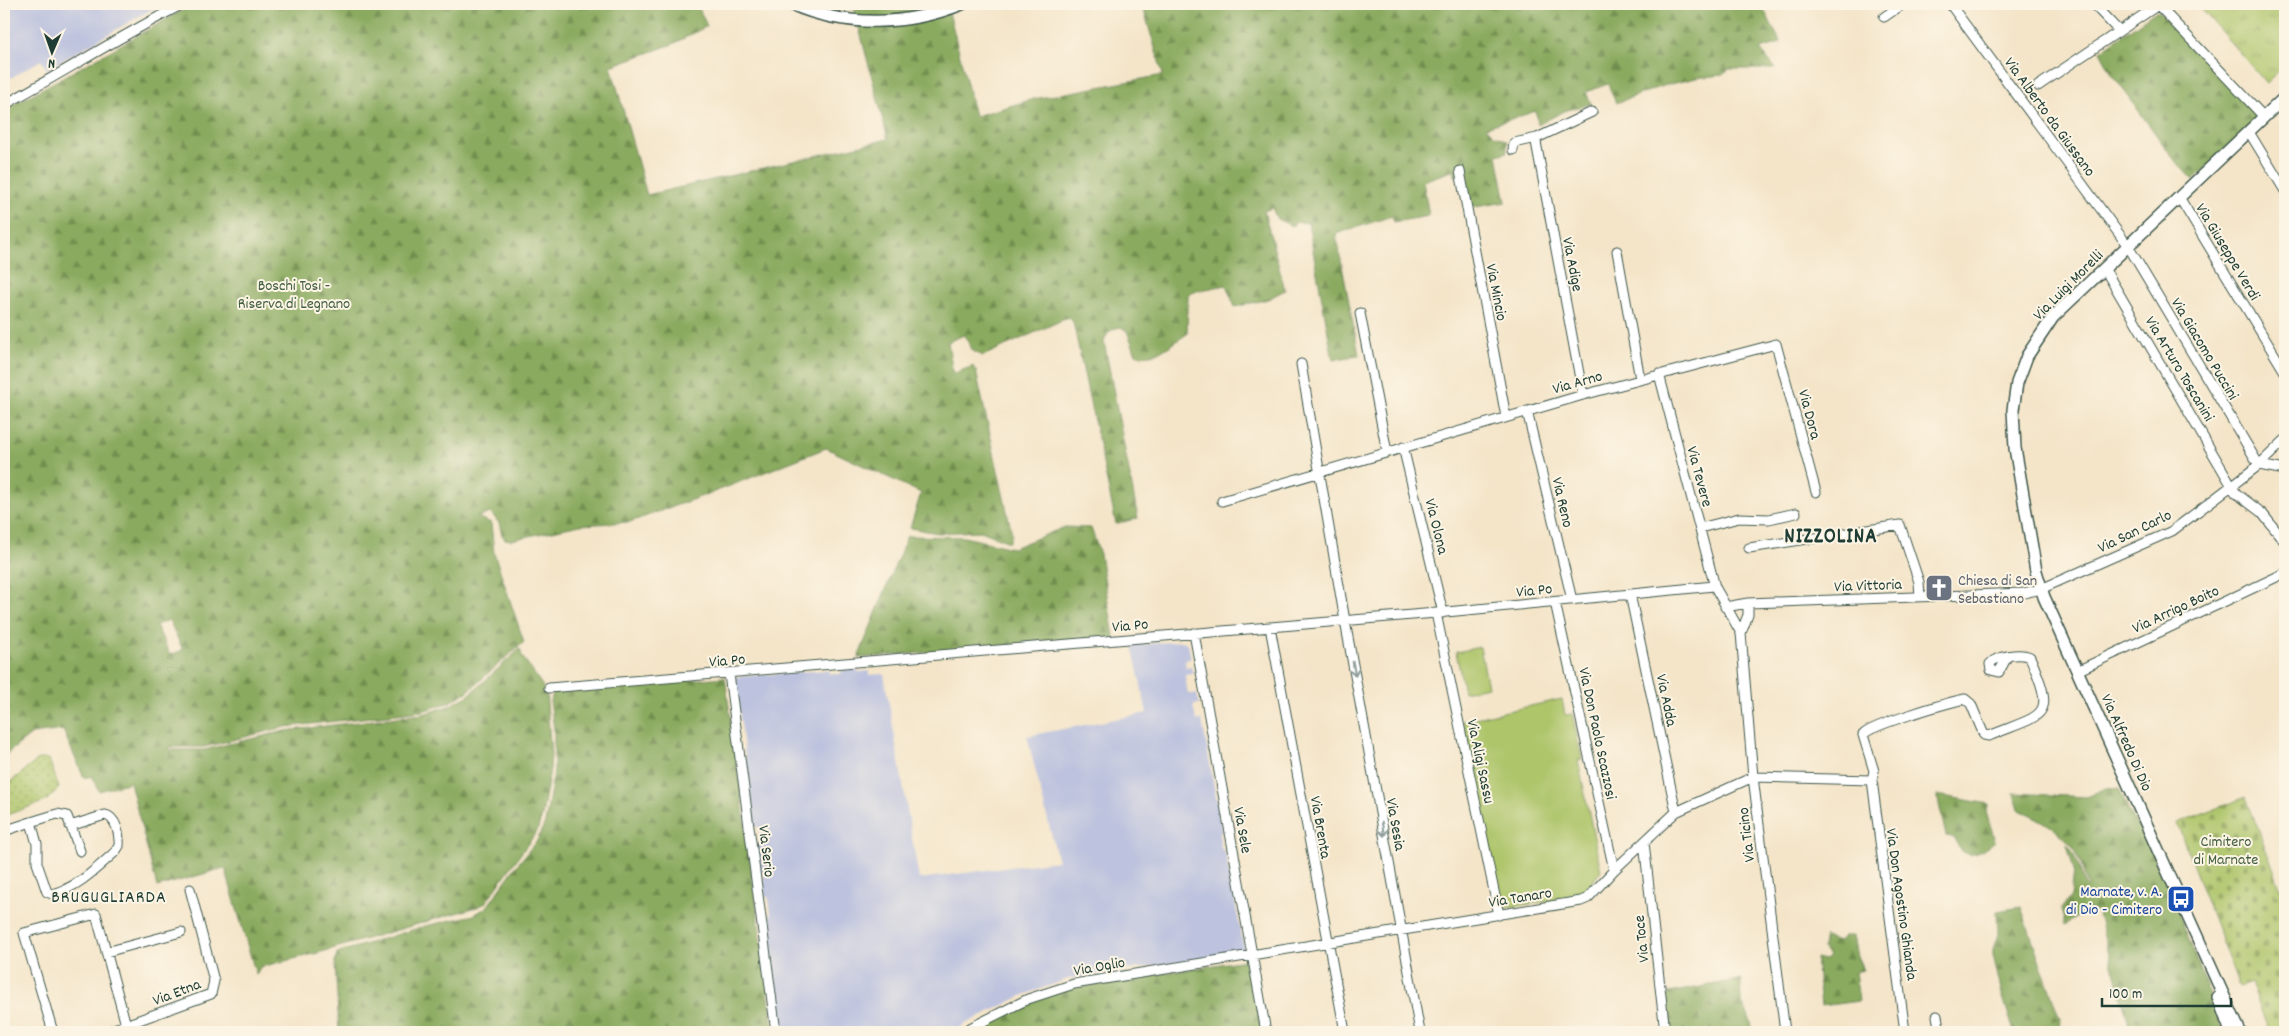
<svg xmlns="http://www.w3.org/2000/svg" width="2289" height="1036" viewBox="0 0 2289 1036" font-family="Dekko,sans-serif">
  <style>
    .industrial { fill: #bdc3de }
    .grass { fill: url(#grass-tufts); stroke: #66814f }
    .forest { fill: url(#forest-firs); stroke: #547449; fill-rule: evenodd }
    .cemetery { fill: url(#cemetery-stones); stroke: #66814f }
    .park { fill: url(#park-dots); stroke: #66814f }
    .garden { fill: #aec56a; stroke: #66814f }
    .lines { fill: none; stroke-linecap: round; stroke-linejoin: round }
    .minor-casing { stroke: #3f564a; stroke-width: 11 }
    .major-casing { stroke: #3f564a; stroke-width: 14 }
    .minor { stroke: #fff; stroke-width: 9 }
    .major { stroke: #fff; stroke-width: 11 }
    .oneway { stroke: #8f9e9a }
    .labels { text-anchor: middle; stroke-width: 4; stroke-linejoin: round; paint-order: stroke }
    .street-label { font-size: 16px; fill: #1f3d34; stroke: #fcf5e5 }
    .park-label { font-size: 16px; fill: #435f42; stroke: #fcf5e5 }
    .worship-label { font-size: 16px; fill: #5b616d; stroke: #fcf5e5; text-anchor: start }
    .transit-label { font-size: 16px; fill: #164399; stroke: #fcf5e5; text-anchor: end }
    .neighbourhood-label { font-size: 18px; letter-spacing: 1px; fill: #1f3d34; stroke: #fcf5e5 }
    .district-label { font-size: 21px; font-weight: bold; letter-spacing: 1px; fill: #1f3d34; stroke: #fcf5e5 }
  </style>
  <defs>
    <pattern id="grass-tufts" width="24" height="20" patternUnits="userSpaceOnUse" patternTransform="scale(1.25)"><rect width="24" height="20" fill="#aec56a"/><path d="M3 7l-1-3M5 7V3M7 7l1-3M15 17l-1-3M17 17v-4M19 17l1-3" fill="none" stroke="#8da158"/></pattern>
    <pattern id="forest-firs" width="22" height="20" patternUnits="userSpaceOnUse" patternTransform="scale(1.25)"><rect width="22" height="20" fill="#8aaa5e"/><path d="M5 1l3.5 6h-7zM16 11l3.5 6h-7z" fill="#708c4e"/></pattern>
    <pattern id="cemetery-stones" width="16" height="16" patternUnits="userSpaceOnUse" patternTransform="scale(1.25)"><rect width="16" height="16" fill="#aec56a"/><path d="M2 7V4a2 2 0 0 1 4 0v3zM10 15v-3a2 2 0 0 1 4 0v3z" fill="#8da158"/></pattern>
    <pattern id="park-dots" width="8" height="8" patternUnits="userSpaceOnUse" patternTransform="scale(1.25)"><rect width="8" height="8" fill="#aec56a"/><path d="M2 2h.1M6 6h.1" fill="none" stroke="#8da158" stroke-width="1.8" stroke-linecap="round"/></pattern>
  </defs>
  <rect width="100%" height="100%" fill="#fcf5e5"/>
  <filter id="ink" filterUnits="userSpaceOnUse"><feTurbulence type="fractalNoise" baseFrequency=".02" numOctaves="2"/><feDisplacementMap in="SourceGraphic" scale="10" xChannelSelector="R" yChannelSelector="G"/><feConvolveMatrix kernelMatrix="1 2 1 2 8 2 1 2 1" color-interpolation-filters="sRGB"/></filter>
  <filter id="wash" filterUnits="userSpaceOnUse"><feTurbulence type="fractalNoise" baseFrequency=".0096" numOctaves="4" result="noise"/><feDisplacementMap in="SourceGraphic" scale="20" xChannelSelector="R" yChannelSelector="G"/><feGaussianBlur stdDeviation="1.12" result="paint"/><feColorMatrix in="noise" values="0 0 0 0 0 0 0 0 0 0 0 0 0 0 0 0 0 1.4 0 .05"/><feComposite in="paint" operator="in"/></filter>
  <g filter="url(#wash)">
    <rect width="100%" height="100%" fill="#f4e5c9"/>
    <path class="industrial" d="M4,4h157l-114,65 -6,-9 -37,22z
      M1183,641l5,3 3,14 -6,3 1,7 5,-1 2,6 -8,2 3,19h9l2,10 -6,1 3,16 6,-1 20,111 -3,4 2,13 4,4 19,96 -4,5 -172,26 -44,16 -57,28 -14,9h-169v-3l-3,-1 -14,-110 4,-4 -2,-16 -5,-3v-21l-4,-2 -3,-26 5,-3 -3,-16 -5,-1 -19,-149 92,-7 4,4h9l4,-5 11,-1 4,4 10,-1v4l15,-1 35,205 139,-18 -31,-125 120,-23 -15,-68z"/>
    <path class="grass" d="M2197,4h88v61l-19,18z"/>
    <path class="forest" d="M194,4h503l10,22 -34,18 -62,22 36,129 241,-56 -34,-130 -25,-5h118l28,112 59,-17 129,-24 -21,-71h633l-11,6 17,33 -21,6 15,19 -3,1h-43l-8,6 -25,3 -30,7 -50,18 -8,-19 -22,8 5,12 -27,7 -26,14 -2,-14 -50,16 8,8 13,6v11l-10,3 9,47 -31,5 -5,-4 -6,-29 -9,2 -1,-6 -31,11 6,35 -35,6 -2,-6 -56,18 23,121 -26,5 -25,-137 -11,-1 -5,4 -15,-7 -5,-11 -8,3 21,79 -17,9 -33,8 -9,-22 -35,7 -3,3 -1,39c-14,9 -33,27 -51,20l-9,-23 -6,-4c-9,1 -14,6 -17,14l34,177 -22,6 -43,-202 -4,-5 -86,39 -10,-5 -9,-16 -16,7 5,32 20,-8 3,5 36,163 -3,8 -28,-11 -43,2 -28,-5 11,-35 -95,-45 -104,41 -92,33 -50,3 -69,15 -6,-1 -3,-4 -3,-12 -8,-10 -14,4 14,6 3,30 30,89 -57,50 -19,11 -26,8 -137,16 -81,20h-34v3h34l81,-19 138,-17 26,-8 20,-11 51,-46 2,7 24,35 5,64 -1,14 -8,47 -5,15 -51,71 -6,4 -162,47 -54,13 -4,1 -4,8 -31,-107 -68,19 -27,-105 -31,9 -8,-15 -7,2 -21,-48 -31,4 -28,22v-646zM169,620l14,30 -13,5 -14,-30z
      M2156,11h3l98,100 1,7 -65,62 -17,-18 -64,-88 -12,-23z
      M1065,527l26,1 9,26 14,83 -256,21 49,-122 57,1 49,11z
      M725,677l47,343 -1,12h-432l-4,-70 2,-9 88,-27 49,-11 13,-8 27,-38 24,-30 7,-16 9,-51v-43l-4,-29 5,-9z
      M2119,788l16,37 9,7 36,77 -2,2 46,121h-95l-1,-12 -31,-109 -9,-2 -23,16 -4,-16 10,-13 3,-25 -7,-27 8,11 11,32 2,-1c-4,-10 -6,-20 -10,-30 -10,-22 -38,-38 -59,-46l-5,-17 72,4 18,-8z
      M1937,795l52,9 -3,7 9,30c-9,7 -21,19 -33,10 -4,-3 -6,-10 -9,-14l-7,-1z
      M2021,907l40,115 -1,4 -24,6h-22l-12,-38 -9,-39v-6l5,-15 -1,-23z
      M1843,936h10l4,21 6,13 -8,2 4,29 -38,5 -5,-48 9,2 4,-4 -6,-7 1,-12 15,4z
      M1245,960c9,7 15,59 17,72h-290l13,-8 64,-32z
      M1742,979c-6,29 8,29 11,53h-86l-3,-38z"/>
    <path class="cemetery" d="M2246,797l39,103v132h-16l-18,-49 -12,4 -62,-164z"/>
    <path class="park" d="M39,759h10l10,29 -13,13 -42,15v-29z"/>
    <path class="garden" d="M1480,647l8,40 -24,5 -8,-40z
      M1562,699l3,16 7,-1 10,45 -4,1 23,111 -20,25 -76,12 -3,-3 -40,-184z"/>
  </g>
  <g filter="url(#ink)">
    <g class="lines">
      <defs>
        <path id="minor" d="M1950,4l178,242 131,219 26,-25
          M2093,4l25,26
          M2157,4l107,113
          M1884,17l19,-13
          M2038,86l120,-81
          M4,105c60,-33 118,-70 179,-101
          M2249,132l36,59
          M1537,138l-1,4 47,253
          M1513,150l1,-7 23,-5 55,-26
          M1460,171l46,246
          M2179,197l106,175
          M1617,251l23,128
          M2104,268l132,225 26,20 23,29
          M1360,313l27,139
          M1301,364l44,257 75,411
          M1659,374l56,213 26,46
          M1527,411l45,189
          M1403,447l40,166
          M1222,501l361,-106 193,-51 40,148
          M1700,528l39,-10 30,1 27,-6
          M1749,548l151,-23 19,57 1,15
          M1630,594l46,218
          M1555,602l59,268
          M1748,603v12l-7,18 12,144 32,255
          M1725,607l23,-4 276,-10 17,-4 131,-58 87,-66 26,5
          M1436,613l63,302
          M1270,627l75,405
          M1194,633l72,399
          M2077,671l208,-98
          M729,674l47,358
          M549,688l887,-75 278,-27
          M31,822l26,-8 10,2 13,35
          M4,831l27,-9 6,22v19l10,29 5,2c25,-6 44,-25 63,-42l4,-6c1,-11 -3,-29 -14,-31l-35,11
          M1644,842l21,190
          M106,952l75,-20
          M1937,1016l3,16
          M53,1032l-29,-99 72,-19 30,111
          M106,1032l105,-38 3,-13 -24,-92
          M962,1032l66,-33 46,-15 507,-83 7,-3 26,-28 62,-58 77,-35 119,3
          M1905,1032l-33,-252 2,-9 -11,-36c7,-10 87,-33 102,-36l6,5 13,31 5,1c56,-23 68,-17 41,-79 -9,-5 -35,-1 -40,7l1,6 8,2 8,-15"/>
        <path id="major" d="M791,4c55,24 116,22 171,0
          M2218,997l13,35
          M2240,1032l-196,-435 -8,-26 -21,-123 -2,-38 4,-27 10,-27 26,-39 232,-220"/>
      </defs>
      <use href="#minor" class="minor-casing"/>
      <use href="#major" class="major-casing"/>
      <use href="#minor" class="minor"/>
      <use href="#major" class="major"/>
    </g>
    <defs><path id="oneway-shaft" d="M-6 0H5M1.5-3L5.5 0L1.5 3" fill="none" stroke-width="1.6" stroke-linecap="round" stroke-linejoin="round" transform="scale(1.25)"/></defs>
    <g class="oneway">
      <use href="#oneway-shaft" transform="translate(1354 669) rotate(80)"/>
      <use href="#oneway-shaft" transform="translate(1383 829) rotate(80)"/>
    </g>
  </g>
  <defs>
    <symbol id="church-square" viewBox="-11 -11 22 22"><rect x="-9" y="-9" width="18" height="18" rx="4" fill="#6b7280" stroke="#fcf5e5"/><path d="M-1.2-6h2.4v3.5h3.3v2.4h-3.3V6h-2.4V-.1h-3.3v-2.4h3.3Z" fill="#fff"/></symbol>
    <symbol id="bus-square" viewBox="-11 -11 22 22"><rect x="-9" y="-9" width="18" height="18" rx="4" fill="#1a4fb4" stroke="#fcf5e5"/><path d="M-5-6H5V4H4V6H2V4H-2V6H-4V4H-5ZM-3.5-4V0h7V-4ZM-3.5 1.2v1.5H-2V1.2ZM2 1.2v1.5H3.5V1.2Z" fill="#fff"/></symbol>
  </defs>
  <g fill-rule="evenodd">
    <use href="#church-square" x="1923" y="572" width="32" height="32"/>
    <use href="#bus-square" x="2165" y="883" width="32" height="32"/>
  </g>
  <g class="labels">
    <g class="street-label">
      <text transform="translate(2051 116) rotate(54)" y="6">Via Alberto da Giussano</text>
      <text transform="translate(2229 251) rotate(59)" y="6">Via Giuseppe Verdi</text>
      <text transform="translate(1574 264) rotate(79)" y="6">Via Adige</text>
      <text transform="translate(2067 284) rotate(-45)" y="6">Via Luigi Morelli</text>
      <text transform="translate(1498 292) rotate(79)" y="6">Via Mincio</text>
      <text transform="translate(2206 348) rotate(59)" y="6">Via Giacomo Puccini</text>
      <text transform="translate(2181 368) rotate(59)" y="6">Via Arturo Toscanini</text>
      <text transform="translate(1577 381) rotate(-16)" y="6">Via Arno</text>
      <text transform="translate(1811 414) rotate(75)" y="6">Via Dora</text>
      <text transform="translate(1701 476) rotate(75)" y="6">Via Tevere</text>
      <text transform="translate(1564 502) rotate(77)" y="6">Via Reno</text>
      <text transform="translate(1438 526) rotate(76)" y="6">Via Olona</text>
      <text transform="translate(2134 530) rotate(-26)" y="6">Via San Carlo</text>
      <text transform="translate(1868 584) rotate(-2)" y="6">Via Vittoria</text>
      <text transform="translate(1534 589) rotate(-6)" y="6">Via Po</text>
      <text transform="translate(2175 608) rotate(-25)" y="6">Via Arrigo Boito</text>
      <text transform="translate(1130 624) rotate(-5)" y="6">Via Po</text>
      <text transform="translate(727 659) rotate(-5)" y="6">Via Po</text>
      <text transform="translate(1668 700) rotate(78)" y="6">Via Adda</text>
      <text transform="translate(1599 733) rotate(78)" y="6">Via Don Paolo Scazzosi</text>
      <text transform="translate(2128 742) rotate(66)" y="6">Via Alfredo Di Dio</text>
      <text transform="translate(1482 761) rotate(78)" y="6">Via Aligi Sassu</text>
      <text transform="translate(1397 824) rotate(80)" y="6">Via Sesia</text>
      <text transform="translate(1322 827) rotate(80)" y="6">Via Brenta</text>
      <text transform="translate(1244 830) rotate(80)" y="6">Via Sele</text>
      <text transform="translate(1745 835) rotate(-97)" y="6">Via Ticino</text>
      <text transform="translate(768 851) rotate(83)" y="6">Via Serio</text>
      <text transform="translate(1520 896) rotate(-9)" y="6">Via Tanaro</text>
      <text transform="translate(1903 904) rotate(82)" y="6">Via Don Agostino Ghianda</text>
      <text transform="translate(1640 939) rotate(-96)" y="6">Via Toce</text>
      <text transform="translate(1099 965) rotate(-10)" y="6">Via Oglio</text>
      <text transform="translate(176 991) rotate(-21)" y="6">Via Etna</text>
    </g>
    <g class="park-label">
      <text x="294" y="290">Boschi Tosi -<tspan x="294" dy="18">Riserva di Legnano</tspan></text>
      <text x="2226" y="846">Cimitero<tspan x="2226" dy="18">di Marnate</tspan></text>
    </g>
    <g class="worship-label">
      <text x="1958" y="585">Chiesa di San<tspan x="1958" dy="18">Sebastiano</tspan></text>
    </g>
    <g class="transit-label">
      <text x="2162" y="896">Marnate, v. A.<tspan x="2162" dy="18">di Dio - Cimitero</tspan></text>
    </g>
    <g class="neighbourhood-label">
      <text x="109" y="902">BRUGUGLIARDA</text>
    </g>
    <g class="district-label">
      <text x="1831" y="542">NIZZOLINA</text>
    </g>
  </g>
  <rect width="2289" height="1036" fill="none" stroke="#fcf5e5" stroke-width="20"/>
  <g transform="translate(52 52) rotate(182)" stroke="#fcf5e5" stroke-width="4" paint-order="stroke">
  <path d="M0-4L9 19L0 12L-9 19Z" fill="#1f3d34"/>
  <text y="-8" font-size="14" font-weight="bold" text-anchor="middle" fill="#1f3d34">N</text>
  </g>
  <path d="M2102 998v8h129v-8" fill="none" stroke="#1f3d34" stroke-width="2.5"/>
  <text x="2109" y="998" font-size="15" fill="#1f3d34" stroke="#fcf5e5" stroke-width="4" paint-order="stroke">100 m</text>
</svg>
